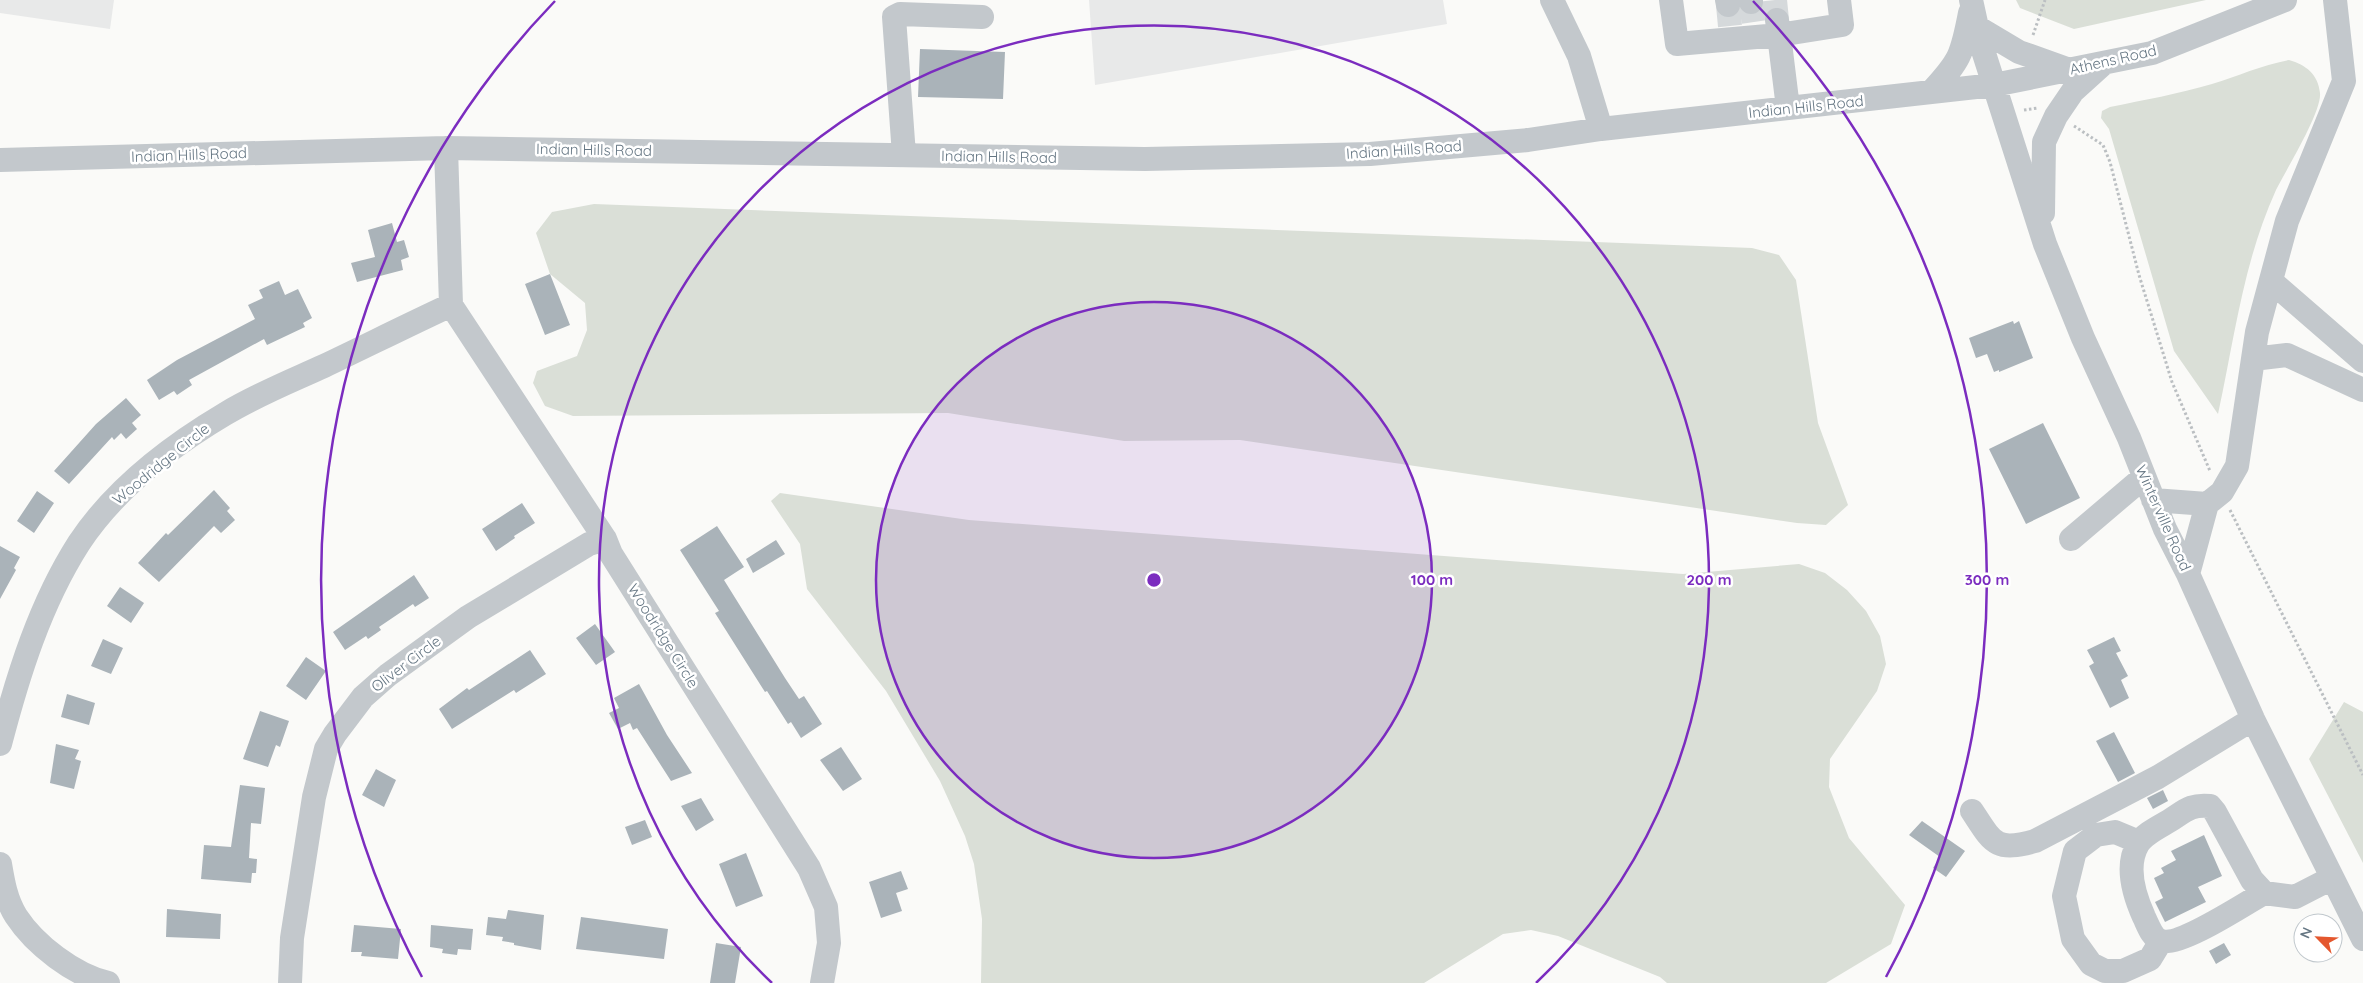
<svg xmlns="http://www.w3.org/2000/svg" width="2363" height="983" viewBox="0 0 2363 983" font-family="Quicksand,sans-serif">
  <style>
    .built { fill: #e8e9e9 }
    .green { fill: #dadfd7 }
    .building { fill: #aab3b9 }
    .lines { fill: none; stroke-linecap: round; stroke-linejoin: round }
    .minor-tunnel { stroke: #d5d9db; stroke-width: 24; stroke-dasharray: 24 12; stroke-linecap: butt }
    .path { stroke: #bbbfc2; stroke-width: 3; stroke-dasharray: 2.5 2.5; stroke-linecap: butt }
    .minor { stroke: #c3c8cc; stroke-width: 24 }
    .ring { fill: none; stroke: #7b2cbf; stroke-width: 2.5 }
    .labels { text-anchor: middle; stroke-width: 5; stroke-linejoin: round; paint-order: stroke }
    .street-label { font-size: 15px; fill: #657683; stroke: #fff }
    .centre { fill: #7b2cbf; stroke: #fff; stroke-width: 2.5 }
    .ring-label { font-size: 15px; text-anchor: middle; font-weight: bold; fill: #7b2cbf; stroke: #fff; stroke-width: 5; stroke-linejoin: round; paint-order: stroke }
  </style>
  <rect width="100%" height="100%" fill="#fafaf8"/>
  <path class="built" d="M0,0h114l-4,29 -110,-16z
    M1089,0h354l4,24 -352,61z"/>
  <path class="green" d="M2016,0h190l-132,29 -54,-21z
    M2289,60c17,5 29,14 31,33 2,19 -34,77 -44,97 -33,73 -41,146 -58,224l-44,-63 -65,-222 -8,-11 1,-7 8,-4c34,-7 68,-13 102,-23 26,-8 50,-19 77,-24z
    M594,204l1158,44 27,7 17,25 22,143 30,82 -22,20 -29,-2 -557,-83 -116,1 -176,-28 -375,3 -28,-10 -12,-23 4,-12 40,-15 10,-26 -2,-27 -35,-29 -14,-41 16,-21z
    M780,493l189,27 714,54 116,-10 26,9 22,17 19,21 14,25 6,28 -9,27 -47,68 -1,28 20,51 56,67 -14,39 -65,39h-159l-7,-6 -102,-41 -27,-6 -28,4 -79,49h-443l1,-64 -8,-55 -9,-28 -25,-55 -54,-90 -79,-102 -7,-45 -29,-43z
    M2344,702l19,10v151l-54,-104z"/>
  <path class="building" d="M920,49l85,3 -2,47 -85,-2z
    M392,223l5,19 7,-2 5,17 -8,3 2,10 -46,12 -6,-19 24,-6 -7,-27z
    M550,274l20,51 -25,10 -20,-51z
    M279,281l6,14 13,-6 14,29 -9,5 2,4 -38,18 -3,-6 -75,41 3,5 -15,10 -3,-4 -15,9 -12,-20 30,-20 78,-41 -7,-14 15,-7 -4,-8z
    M2013,321l1,3 5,-3 14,37 -34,14v-2l-5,2 -7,-18 -11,4 -7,-20z
    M126,398l15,17 -9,8 5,6 -11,10 -5,-6 -7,7 -2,-3 -43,47 -15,-13 42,-47z
    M2043,423l37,75 -54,26 -37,-75z
    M214,490l16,18 -3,3 8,9 -14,13 -7,-7 -55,56 -21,-19 28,-30 2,2z
    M37,491l17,12 -20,30 -17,-12z
    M522,503l13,20 -21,13 1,2 -19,13 -14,-22z
    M717,526l27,41 -20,13 61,98 14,21 5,-3 18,28 -21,14 -10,-16 -3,2 -21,-33 -2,1 -50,-79 4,-2 -39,-61z
    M776,540l9,14 -32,19 -7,-14z
    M0,546l20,11 -6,11 2,2 -16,29z
    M414,575l15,23 -14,9 -2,-3 -34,23 2,3 -13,9 -2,-3 -21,14 -12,-18z
    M120,587l24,16 -13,20 -24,-17z
    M595,624l20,28 -19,13 -20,-27z
    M2114,637l7,14 -5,2 12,23 -7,4 8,18 -19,10 -21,-42 5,-3 -7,-13z
    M103,639l20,9 -12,26 -20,-8z
    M530,650l16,24 -30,19 -2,-3 -62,39 -13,-20 28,-21 2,2z
    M306,657l20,14 -20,29 -20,-14z
    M639,684l28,51 25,38 -21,8 -34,-53 -4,2 -3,-7 -12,6 -9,-16 10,-5 -5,-10z
    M67,694l28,9 -6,22 -28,-8z
    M260,711l29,10 -9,26 -4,-2 -8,22 -25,-8z
    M2114,732l21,41 -17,9 -22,-41z
    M56,744l23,6 -4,9 6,2 -7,28 -24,-6z
    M841,747l21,32 -19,12 -23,-31z
    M376,769l20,11 -12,27 -22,-12z
    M240,785l25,3 -4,36 -10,-1 -2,35 8,1 -1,14h-4l-1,10 -50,-4 3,-34 27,2z
    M2163,790l5,11 -15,8 -6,-11z
    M701,798l13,22 -18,11 -15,-25z
    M645,820l7,17 -20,8 -7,-18z
    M1922,821l43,30 -19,26 -13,-9 7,-11 -31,-22z
    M2204,835l18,41 -24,11 8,15 -41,20 -10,-20 8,-4 -9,-20 10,-5 -3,-5 15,-8 -5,-9z
    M746,853l17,43 -27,11 -17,-43z
    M901,871l7,18 -12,4 6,18 -21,7 -12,-36z
    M167,909l54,5 -1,25 -54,-2z
    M508,910l36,5 -3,35 -27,-5v-2l-12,-2 1,-4 -17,-2 2,-18 18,2z
    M581,917l87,12 -4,30 -88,-10z
    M354,925l47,4 -3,30 -37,-3 1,-4h-11z
    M431,925l42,4 -2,21 -13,-1 -1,6 -15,-2 1,-4 -13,-2z
    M716,943l25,4 -6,36h-25z
    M2224,943l7,12 -15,9 -7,-13z"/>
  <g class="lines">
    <path class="minor-tunnel" d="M1775,0l2,20
      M1751,2l3,20
      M1728,5l2,21"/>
    <path class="path" d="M2033,35l12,-35
      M2024,110l14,-2
      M2074,126l29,19 7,17 29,113 33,107 38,89
      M2230,510l133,265"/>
    <path class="minor" d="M1552,0l27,56 22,73
      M1671,0l6,44 102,-9 -2,-15
      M1727,0l1,5
      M1751,0v2
      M1971,0l9,41 65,203 38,94 46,100 36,91 23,45 65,145 110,220
      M1977,27l42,25 48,17
      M1931,92c29,-31 31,-37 39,-79
      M1788,108l-9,-73 63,-10 -3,-25
      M446,148l5,157 154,234 6,15 198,314 17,39 3,36 -7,40
      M904,155l-10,-138 6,-3 82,3
      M0,160l446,-12 699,11 225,-5 158,-14 73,-11 393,-44 158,-32 133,-53
      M2043,213l1,-71 12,-26 17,-25 31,-28
      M2271,281l92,80
      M2253,359l34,-4 76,35
      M2153,500l54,4
      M2071,539l73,-62
      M2188,574l19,-70 15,-12 15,-26 20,-134 30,-111 57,-140 -9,-81
      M0,744c18,-69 40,-140 79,-201 35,-53 92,-97 146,-129 31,-19 66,-33 99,-48 42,-20 84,-41 127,-61
      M1972,811c21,32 23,41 63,30l123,-64 95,-58
      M2139,842l-24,-10 -19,3 -21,16 -11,45 9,43 18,25 14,7h18l27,-12 11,-18
      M0,864c3,18 6,36 16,52 19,29 58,59 92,67
      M2264,893c-18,10 -84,54 -103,48 -9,-3 -13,-16 -17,-24 -10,-22 -19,-51 -6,-73 6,-10 21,-17 31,-23 16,-10 21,-17 41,-15l5,6 37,68 12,13 31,4 37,-19
      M290,983l2,-45 22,-141 12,-48 9,-15 28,-37 25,-22 80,-58 121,-73 16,-5"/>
  </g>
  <circle cx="1154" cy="580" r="278" fill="#7b2cbf" fill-opacity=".12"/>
  <g class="ring">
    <circle cx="1154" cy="580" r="278"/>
    <path d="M772 983A555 555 0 1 1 1536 983"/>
    <path d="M422 977A833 833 0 0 1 555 1M1753 1A833 833 0 0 1 1886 977"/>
  </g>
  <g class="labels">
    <g class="street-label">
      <text transform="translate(2113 60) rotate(-13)" y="5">Athens Road</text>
      <text transform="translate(1806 107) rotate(-6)" y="5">Indian Hills Road</text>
      <text transform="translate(594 150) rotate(1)" y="5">Indian Hills Road</text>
      <text transform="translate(1404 150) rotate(-4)" y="5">Indian Hills Road</text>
      <text transform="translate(189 155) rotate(-2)" y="5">Indian Hills Road</text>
      <text transform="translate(999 157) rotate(1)" y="5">Indian Hills Road</text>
      <text transform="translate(161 464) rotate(-39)" y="5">Woodridge Circle</text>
      <text transform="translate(2163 518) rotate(66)" y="5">Winterville Road</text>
      <text transform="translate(663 636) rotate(58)" y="5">Woodridge Circle</text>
      <text transform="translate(406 664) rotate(-37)" y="5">Oliver Circle</text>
    </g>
  </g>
  <circle cx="1154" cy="580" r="8" class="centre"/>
  <g class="ring-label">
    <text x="1432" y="585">100 m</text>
    <text x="1709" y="585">200 m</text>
    <text x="1987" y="585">300 m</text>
  </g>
  <g transform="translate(2318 938) rotate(294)"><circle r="24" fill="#ffffff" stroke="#c1c8cd"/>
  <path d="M0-4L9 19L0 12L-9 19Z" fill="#e4572e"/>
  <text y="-8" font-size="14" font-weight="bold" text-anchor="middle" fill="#657683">N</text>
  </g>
</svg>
